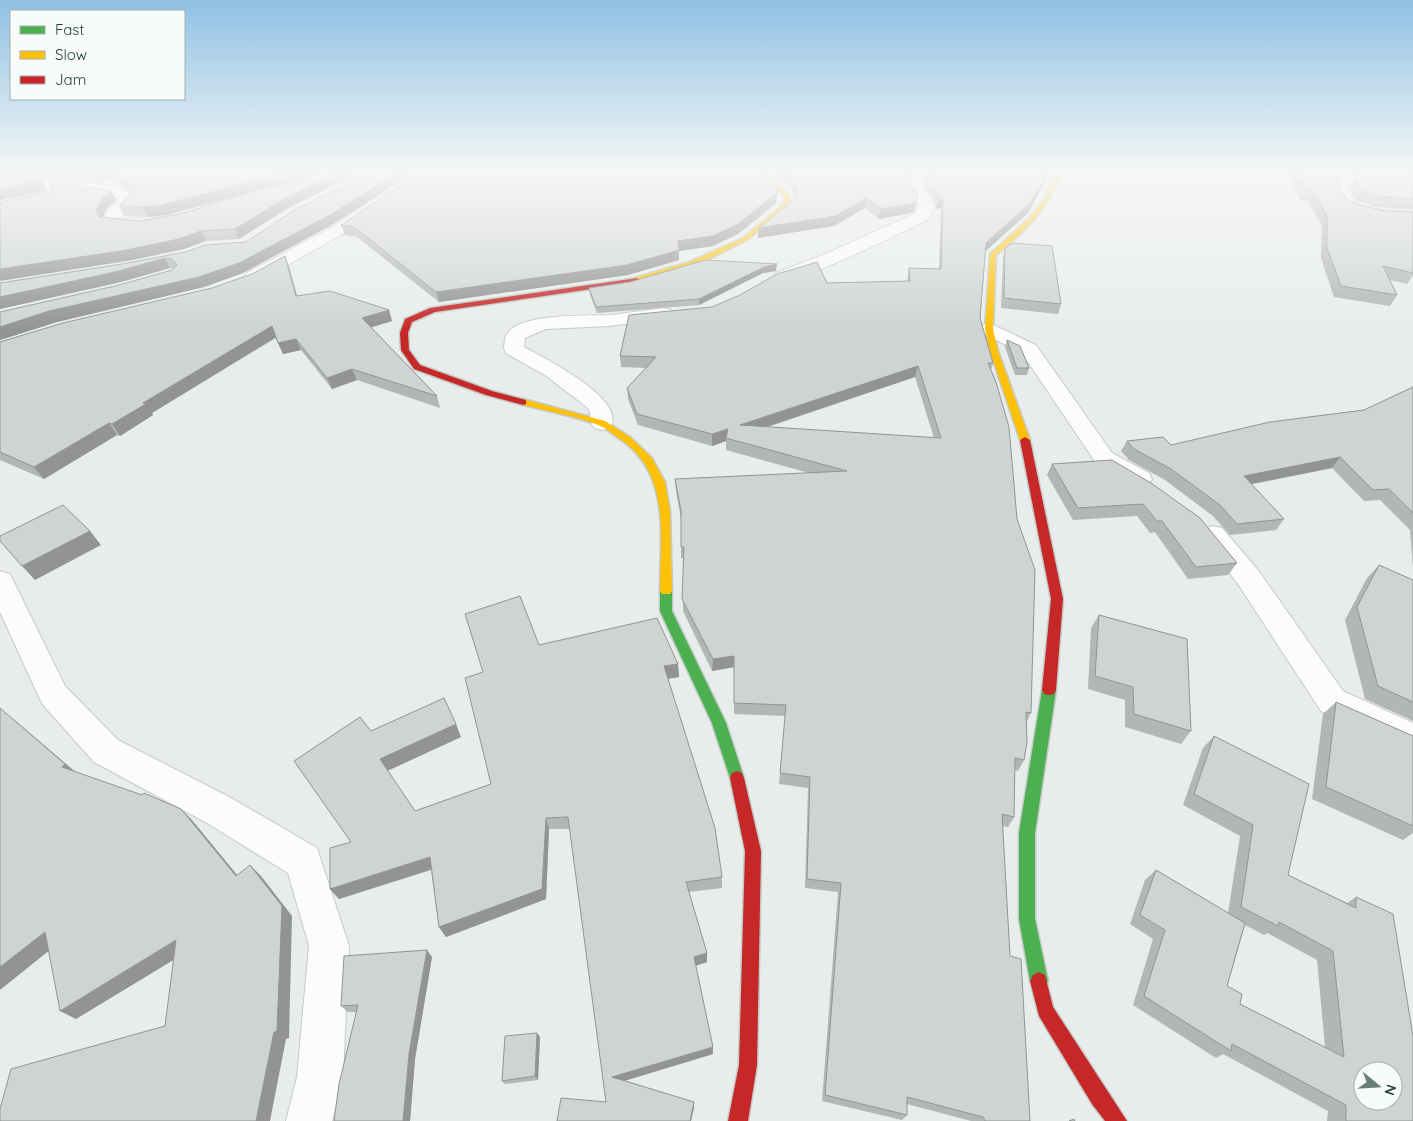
<svg xmlns="http://www.w3.org/2000/svg" width="1413" height="1121" viewBox="0 0 1413 1121" font-family="Quicksand,sans-serif">
  <style>
    .lines { fill: none; stroke-linecap: round; stroke-linejoin: round }
    .street-casing { stroke: #c5cac8; stroke-width: 2 }
    .fast-casing { stroke: #c3cbc8; stroke-width: 3 }
    .slow-casing { stroke: #c3cbc8; stroke-width: 3 }
    .jam-casing { stroke: #c3cbc8; stroke-width: 3 }
    .street { fill: #fcfcfc; fill-rule: evenodd }
    .fast { fill: #4caf50; fill-rule: evenodd }
    .slow { fill: #ffc107; fill-rule: evenodd }
    .jam { fill: #c62828; fill-rule: evenodd }
    .wall { fill: #b2b6b5; fill-rule: evenodd }
    .shaded-wall { fill: #919493 }
    .building { fill: #cfd4d2; stroke: #919493; fill-rule: evenodd }
  </style>
  <rect width="100%" height="100%" fill="#e8edeb"/>
  <g class="lines">
    <defs>
      <path id="street" d="M416,173h16l-84,58 -89,50h-12l-3,-4 3,-4 89,-48z
        M912,173h14l-2,18 6,5 5,10 -6,13c-25,12 -133,67 -153,62l-3,-4 3,-4 47,-18 93,-42c5,-12 -1,-12 -7,-21z
        M1339,173h14c-1,5 -4,10 -4,15 0,26 47,22 64,23v10c-22,-1 -81,0 -79,-33 1,-5 3,-10 5,-15z
        M0,181c27,0 123,-4 138,18l-17,19 22,1 8,5 -8,5 -38,-4 -2,-3 6,-13 11,-10 -47,-10h-73z
        M664,308l7,2 3,4 -3,4 -61,8 -64,3 -21,9 -1,9c20,11 105,53 86,81l-8,2 -8,-2c-5,-7 -2,-13 -6,-20l-43,-33 -38,-21c-4,-5 -3,-8 -2,-14 2,-28 85,-24 106,-25 17,-2 35,-5 53,-7z
        M989,323l47,22 76,108 37,20 3,6 -3,6 -9,2 -9,-2 -35,-22 -74,-110 -40,-20 -3,-4 3,-4z
        M1213,526l9,2 36,42 85,121 70,32v31l-92,-43 -83,-127 -38,-49 4,-7z
        M0,571l10,3 55,112 53,54 115,59 84,49 32,98 -6,131 -11,44h-46l11,-44 12,-131 -21,-73 -81,-50 -113,-61 -51,-57 -5,-10 -38,-83z"/>
      <path id="fast" d="M666,587l4,1 2,3v20l54,112 18,55 -2,5 -5,2 -5,-2 -2,-5 -18,-55 -52,-112v-20l2,-3z
        M1049,685l5,1 2,4 -21,143v86l13,62 -3,6 -6,3 -6,-3 -3,-6 -11,-62v-86l23,-143 2,-4z"/>
      <path id="slow" d="M761,173h6l19,18 5,9 -5,8 -39,32 -52,26 -61,16v-4l55,-16 54,-24 38,-32 4,-6 -4,-7z
        M1055,173h6c-12,35 -36,59 -65,82l-3,74 5,22 32,89 -5,3 -5,-3 -30,-89 -5,-22 5,-75 40,-37 15,-19z
        M523,399l82,22 25,16 22,21 13,24 5,29 2,80 -2,3h-8l-2,-3c0,-56 12,-119 -43,-154 -6,-4 -12,-10 -19,-12 -25,-10 -53,-14 -78,-21l-2,-2z"/>
      <path id="jam" d="M637,278l4,2 -1,2 -205,30 -23,10 -4,11 1,17 11,15 72,26 34,9v4l-3,1 -37,-10 -72,-26 -13,-19 -1,-17 5,-14 25,-11z
        M1025,437l5,3 33,159 -7,91 -2,4 -5,1 -5,-1 -2,-4 9,-91 -31,-159z
        M737,771l5,2 2,5 17,73 -4,214 -9,56h-20l11,-56 6,-214 -15,-73 2,-5z
        M1039,972l6,3 8,32 74,114h-22l-13,-17 -53,-88 -9,-35 3,-6z"/>
    </defs>
    <use href="#street" class="street-casing"/>
    <use href="#fast" class="fast-casing"/>
    <use href="#slow" class="slow-casing"/>
    <use href="#jam" class="jam-casing"/>
    <use href="#street" class="street"/>
    <use href="#fast" class="fast"/>
    <use href="#slow" class="slow"/>
    <use href="#jam" class="jam"/>
  </g>
  <path class="wall" d="M0,173h124l-23,11 -28,-5h-73z
    M130,173h191l-154,42 -19,2 -24,-1 -5,-10 14,-14 -2,-1 -8,-3 -5,-9z
    M327,173h31l-70,35 -49,31 -33,2 -22,8 -57,12 -75,-69 1,-2 -5,-9 68,19 -9,8 -4,9 37,4 40,-7z
    M365,173h48l-78,50 -92,50 -39,14 -147,35 -57,18v-28l119,-27 53,-15 1,-1 -3,-1 -49,14 -121,27v-26l122,-19 124,-22 99,-57z
    M774,173h138h-2l-1,9 5,30 -3,1 -32,6 -14,-11 -31,18 -76,12 1,-10 35,-29 1,-2 -4,-9z
    M927,173h122l-3,7 -18,33 -42,38 -6,67 13,45 -2,7 40,343 -4,8 -3,39 -6,11 -3,-1 -1,47 -6,10 -6,-1 8,130 20,165h-59l-64,-17v11l-5,5 -80,-19 16,-209 -33,-4 3,-100 -29,-4 6,-68 -51,-2v-47l-22,4 -29,-60v-53h-2v-38l-5,-29 -1,-12 134,-6 -83,-23v-9l-14,5 -74,-21 -10,-26 -1,-11 19,-20 -25,-1 -1,-11 92,-49 115,-24 80,-2 2,-13 30,1 2,-61 -5,1v-4l-4,-10 -6,-5zM915,377l19,61 -166,-11z
    M1289,173h50l-1,1 2,16 7,9 10,5 27,7 29,1v63l-6,9 -17,-4 7,15 -7,11 -56,-9 -13,-39 1,-32 -14,-25 -8,-1z
    M1354,173h57l2,2v34l-38,-2 -17,-6 -5,-5 -2,-8 4,-15z
    M777,193l-1,10 -38,31 -25,12 -34,5v9l-51,15 -189,27 -82,-65 -12,-2 -4,-10z
    M1005,248l56,56 -3,10 -57,-6 2,-51z
    M285,256l4,11 8,29 92,14 3,11 -21,6 66,69 3,12 -83,-28 -25,9 -31,-39 -18,4 -7,-16 -124,75 1,2 -33,21 -3,-1 -73,44 -44,-19v-118l212,-54 40,-14z
    M776,271l-13,2 -64,32 -102,8 -7,-18 -1,-7z
    M1007,340l22,28 -2,7h-12l-10,-28z
    M1413,387v181l-3,-38 -30,-30 -16,1 -32,-33 -81,16 33,35 -8,11 -46,5 -17,-19 -48,-36 -36,-20 -8,-9 6,-10 44,4 193,-35z
    M1112,460l125,103 -9,12 -40,4 -33,-47 -5,1 -13,-17 -64,4 -26,-45 5,-11z
    M1379,565l34,15v141l-48,-22 -20,-79 22,-42z
    M1099,615l92,116 -10,13 -56,-17v-27l-37,-11 3,-61z
    M539,645l139,19 1,13 -11,2 54,198v11l-33,4 18,70 -11,4 17,81v7l-89,27 70,21v6l-3,13h-134l49,-19 -36,-273h-21l-3,70 -100,38 -7,-10 -8,-57 -92,29 -9,-10 21,-47 20,-111 90,6 -74,34 28,40 76,-27 -8,-112z
    M1336,702l77,34v97l-10,7 -91,-41 11,-85z
    M1214,736l74,139 59,28 9,-6 57,224h-86l1,-10 -105,-57 -7,4 -83,-53 20,-66 -23,-15 15,-44 11,-10 72,43 12,-77 -57,-31 20,-57zM1245,925l19,10 3,-2 50,27 8,87 -85,-43 -13,-18z
    M432,957l-17,102 -5,62h-76l22,-109h-8l-7,-6z
    M540,1037l-2,43 -33,4 -3,-3z"/>
  <path class="shaded-wall" d="M100,173h24l-23,11 -5,-9z
    M284,173h37l-154,42 -19,2 -5,-10z
    M336,173h22l-70,35 -49,31 -4,-10 49,-30z
    M396,173h17l-78,50 -92,50 -39,14 -147,35 -57,18v-13l49,-16 150,-34z
    M1048,173l-2,7 -18,33 -45,40 3,-10z
    M42,181l6,10 -48,9v-11z
    M111,190l5,10 -9,8 -6,13 -5,-10 6,-12z
    M777,193l-1,10 -38,31 -25,12 -34,5v9l-51,15 -189,27 -3,-10 242,-51z
    M918,196l-4,16 -3,1 -32,6 1,-10z
    M867,198l-2,10 -31,18 -76,12 1,-10z
    M943,199l-2,9 -5,1 2,-9z
    M201,231l5,10 -22,8 -57,12 -127,20v-12z
    M285,256l4,11 11,40 -4,-11z
    M165,258l5,10 -49,14 -121,27v-12z
    M777,264l-1,7 -13,2 -64,32v-6l65,-32z
    M389,310l3,11 -26,8 -4,-11z
    M272,326l4,11 -124,76 1,2 -33,21 -8,-12 31,-21z
    M296,339l5,11 -18,4 -5,-11z
    M918,366l-3,11 -176,59 1,-11z
    M352,369l5,11 -25,9 -5,-11z
    M109,423l8,12 -73,44 -10,-12z
    M728,429l-2,12 -14,5v-12z
    M1340,457l-8,11 -95,19 7,-11z
    M90,531l11,14 -66,35 -13,-14z
    M734,656v11l-22,4 1,-12z
    M678,664l1,13 -14,2 -1,-13z
    M11,717l68,58 -17,-8z
    M456,724l5,13 -74,34 -7,-12z
    M181,809l11,11 55,67 -11,-11z
    M546,818l3,11 -3,70 -100,38 -7,-10z
    M430,857l6,11 -97,31 -9,-10z
    M250,865l11,11 31,40 -3,122 -3,1 -16,82h-14z
    M45,932l16,9 -61,49v-23z
    M176,940l14,10 -114,69 -16,-8z
    M427,950l5,7 -17,102 -5,62h-7l6,-67z
    M707,953v9l-13,4v-9z
    M537,1033l3,4 -2,43 -3,-4z
    M713,1047v7l-99,30 -2,-7z
    M694,1102v6l-3,13h-1z"/>
  <path class="building" d="M84,173h16l-4,2z
    M130,173h154l-122,32 -19,2 -24,-1 16,-17 -9,-8 -8,-2z
    M327,173h9l-52,26 -49,30 -34,2 -22,8 -58,12 -121,18v-67l52,-10 4,-5 -8,-6h19l22,7 22,2 -9,9 -6,12 3,6 41,4 40,-7 78,-24z
    M365,173h31l-64,41 -93,49 -40,14 -150,34 -49,16v-15l119,-27 53,-15 5,-5 -5,-6 -7,-1 -50,14 -115,25v-14l122,-19 63,-12 20,-7 41,-3 52,-34 47,-23z
    M419,173h345l13,13v7l-39,31 -25,12 -35,5 1,9 -52,15 -191,27 -82,-65 -13,-2z
    M785,173h125l-1,9 9,14 -2,6 -4,2 -32,5 -13,-11 -32,18 -76,12 35,-29 4,-8 -7,-12z
    M928,173h120l-18,30 -44,40 -6,75 13,45h-5l8,19 13,45 8,92 18,51 -4,143 -5,-1 1,30 -3,18 -9,-2 -1,59 -12,-3 8,142 11,3 9,162h-45l-2,-4 -76,-20v18l-82,-20 16,-212 -34,-4 3,-102 -30,-4 6,-68 -52,-2v-47l-21,3 -31,-60 2,-52h-3v-36l-6,-32 172,-8 -121,-33 2,-9 -16,5 -75,-20 -10,-26 29,-31 -36,-1 9,-41 83,-8 28,-12 37,-21 40,-12 10,21 83,-2 -1,-13 32,1 2,-70 -5,1 1,-4 -5,-10 -6,-5zM918,366l23,72 -201,-13z
    M1298,173h41l-1,1 2,16 7,9 10,5 27,7 29,1v61l-30,-7 14,29 -56,-9 -14,-38v-32l-14,-25 -7,-1z
    M1358,173h53l2,2v24l-32,-2 -18,-6 -5,-5 -2,-8z
    M0,181h42l-42,8z
    M1012,243l40,3 9,58 -57,-6 1,-50z
    M285,256l11,40 34,-5 59,19 -27,8 75,78 -85,-27 -25,9 -31,-39 -18,4 -6,-17 -129,77 3,1 -34,20 -3,-1 -75,44 -34,-15v-110l63,-19 149,-35 40,-14z
    M705,260l72,4 -13,3 -65,32 -103,8 -7,-19 41,-6z
    M1007,340l13,6 9,22h-12z
    M1413,387v126l-24,-24 -16,1 -33,-33 -96,19 40,43 -47,5 -17,-19 -49,-36 -37,-20 -7,-8 36,-4 8,8 99,-23 94,-12z
    M1112,460l39,23 49,35 37,45 -41,4 -34,-46h-5l-14,-17 -65,4 -26,-44z
    M63,505l27,26 -68,35 -22,-25v-5z
    M1379,565l34,15v122l-35,-16 -21,-79z
    M520,596l19,49 118,-27 21,46 -14,2 51,162 7,49 -36,5 21,71 -13,4 19,90 -101,30 82,25 -4,19h-133l4,-23 45,4 -38,-285 -22,1 -4,71 -103,38 -9,-70 -100,32v-41l21,-6 -57,-81 66,-44 11,14 73,-33 12,26 -76,35 35,52 76,-27 -26,-106 18,-6 -18,-58z
    M1099,615l88,24 4,92 -57,-17 -1,-27 -38,-11z
    M1336,702l77,34v90l-87,-39z
    M0,708l65,56 -3,3 80,28 2,-2 37,16 55,67 14,-11 32,41 -5,125 -3,1 -18,89h-256v-12l11,-40 154,-43 11,-86 -116,71 -15,-79 -45,35z
    M1214,736l95,48 -21,91 68,33v-11l37,17 20,122v85h-67v-16l-114,-61 -1,7 -87,-55 21,-66 -25,-15 16,-45 89,53 -18,63 15,8 -2,10 104,53 -11,-106 -54,-29 -1,4 -37,-19 12,-82 -59,-31zM1363,1071h30v30h-30z
    M427,950l-18,104 -6,67h-69l5,-37 19,-79 -17,1 3,-50z
    M537,1033l-2,43 -33,5 3,-45z
    M1074,1119l1,2h-6z"/>
  <linearGradient id="sky" x2="0" y2="1"><stop stop-color="#8fc1e3"/><stop offset="0.52" stop-color="#f5f7f6"/><stop offset="1" stop-color="#f5f7f6" stop-opacity="0"/></linearGradient>
  <rect width="1413" height="330" fill="url(#sky)"/>
  <rect x="10" y="10" width="175" height="90" fill="#f7fbf9" stroke="#a3b1ad"/>
  <rect x="20" y="26" width="25" height="8" fill="#4caf50" stroke="#a3b1ad"/>
  <text x="55" y="35" font-size="15" fill="#24423a">Fast</text>
  <rect x="20" y="51" width="25" height="8" fill="#ffc107" stroke="#a3b1ad"/>
  <text x="55" y="60" font-size="15" fill="#24423a">Slow</text>
  <rect x="20" y="76" width="25" height="8" fill="#c62828" stroke="#a3b1ad"/>
  <text x="55" y="85" font-size="15" fill="#24423a">Jam</text>
  <g transform="translate(1378 1086) rotate(108)"><circle r="24" fill="#f7fbf9" stroke="#a3b1ad"/>
  <path d="M0-4L9 19L0 12L-9 19Z" fill="#697e78"/>
  <text y="-8" font-size="14" font-weight="bold" text-anchor="middle" fill="#24423a">N</text>
  </g>
</svg>
